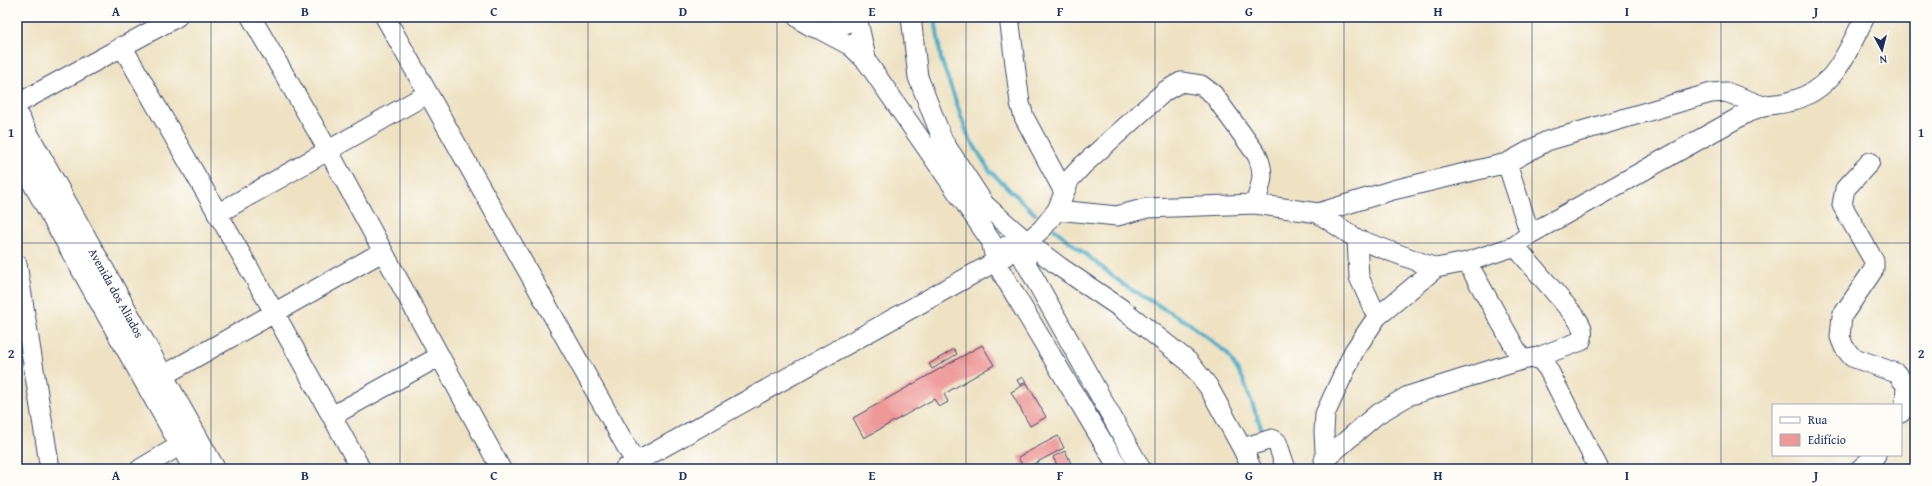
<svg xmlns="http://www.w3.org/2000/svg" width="1932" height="486" viewBox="0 0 1932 486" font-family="'Gentium Book Plus',serif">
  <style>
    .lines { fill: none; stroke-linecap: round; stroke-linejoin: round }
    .stream { stroke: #46acc5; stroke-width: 4 }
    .building { fill: #ed9998 }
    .minor-casing { stroke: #3b4a6d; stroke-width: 21 }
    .major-casing { stroke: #3b4a6d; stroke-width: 24 }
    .minor { stroke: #fff; stroke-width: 19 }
    .major { stroke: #fff; stroke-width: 22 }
    .grid { fill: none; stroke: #1b2f5e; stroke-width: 1; stroke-opacity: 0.55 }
    .labels { text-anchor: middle; stroke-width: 3; stroke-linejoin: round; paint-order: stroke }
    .street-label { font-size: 12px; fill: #1b2f5e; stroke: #fdfcf7 }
    .neatline { fill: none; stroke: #1b2f5e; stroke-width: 1.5 }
    .grid-label { font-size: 13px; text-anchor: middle; font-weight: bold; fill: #1b2f5e }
  </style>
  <rect width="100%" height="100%" fill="#fdfcf7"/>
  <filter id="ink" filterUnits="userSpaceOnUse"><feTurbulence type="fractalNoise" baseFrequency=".025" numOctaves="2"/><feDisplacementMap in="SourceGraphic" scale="8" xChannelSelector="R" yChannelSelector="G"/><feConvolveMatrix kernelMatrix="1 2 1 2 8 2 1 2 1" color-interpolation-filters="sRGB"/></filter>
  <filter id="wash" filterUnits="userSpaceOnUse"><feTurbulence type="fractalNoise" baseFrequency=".012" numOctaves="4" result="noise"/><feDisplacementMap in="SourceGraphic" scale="16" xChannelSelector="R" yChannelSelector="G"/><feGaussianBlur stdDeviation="0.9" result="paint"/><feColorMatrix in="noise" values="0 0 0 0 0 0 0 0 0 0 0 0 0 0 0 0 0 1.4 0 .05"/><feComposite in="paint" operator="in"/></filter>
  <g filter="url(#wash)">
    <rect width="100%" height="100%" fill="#eee2c3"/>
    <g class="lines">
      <path class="stream" d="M935,17l6,42 27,77 21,34 46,44
        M1054,229l70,56 66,39 37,29 16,26 21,56"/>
    </g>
    <g id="blocks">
      <path class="building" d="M982,345l12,20 -50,29 4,8 -9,5 -5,-8 -70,39 -11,-20z
        M954,349l3,5 -25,15 -3,-5z
        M1023,377l3,5 -6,3 -3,-5z
        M1027,383l19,34 -16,9 -19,-34z
        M1058,436l6,12 -40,21 -6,-12z
        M1065,451l9,18h-15l-6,-12z
        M1038,464l2,5h-12z"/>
    </g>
  </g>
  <g filter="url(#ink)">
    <use href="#blocks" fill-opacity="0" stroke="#3b4a6d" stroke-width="1"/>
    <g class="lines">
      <defs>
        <path id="minor" d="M251,17l77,133 173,319
          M385,17l254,452
          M797,17c17,15 38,20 55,0
          M857,17l10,45
          M911,17l7,60 25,64 42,64 42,37 33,25 62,42 66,52 20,25 34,62 10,21
          M1009,17l11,86 4,14 40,75
          M821,30l30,16 16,16 124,179 5,22 123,206
          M122,46l152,266 87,157
          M17,104l160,-87
          M1870,162l-25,27 -3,16 32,56v8l-32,47 -2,21 4,10 8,10 44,16 10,12 -1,20 -4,8
          M1507,163l23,71
          M1057,210l60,6 30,-8 108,-4 63,9 39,26 79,29 -59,49 -23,34 -29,63 -1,18 2,37
          M1318,213l75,-23 114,-27 40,-22 164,-48 15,-1 37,14
          M217,214l210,-120
          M1357,239l2,38 18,40
          M1006,246l12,3 123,220
          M1515,246l60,70c6,9 10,14 6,25l-43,16
          M1467,262l55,98
          M17,264l33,205
          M1436,268l31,-6 48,-16 15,-12 206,-115c9,-5 19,-11 28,-13 8,-2 17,-2 24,-4 47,-12 57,-47 77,-85
          M150,383l232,-131
          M332,416l108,-60
          M1242,448l30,-9 5,3 9,27
          M1324,460l52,-45 32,-19 114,-36 16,-3 10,12 51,100
          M140,469l54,-32
          M624,469l394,-220 24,-20 15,-19 13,-31 13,-14 82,-74 16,-9 20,3 12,9 44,61c9,20 4,29 -2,49
          M1860,469l16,-14"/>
        <path id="major" d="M17,116l197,353
          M17,153l178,316"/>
      </defs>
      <use href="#minor" class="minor-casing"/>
      <use href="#major" class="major-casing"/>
      <use href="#minor" class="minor"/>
      <use href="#major" class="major"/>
    </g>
  </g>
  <path class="grid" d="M211,17v452M400,17v452M588,17v452M777,17v452M966,17v452M1155,17v452M1344,17v452M1532,17v452M1721,17v452M17,243h1898"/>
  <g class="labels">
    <g class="street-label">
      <text transform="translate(116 293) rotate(61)" y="4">Avenida dos Aliados</text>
    </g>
  </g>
  <rect width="1932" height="486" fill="none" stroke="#fdfcf7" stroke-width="44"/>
  <rect x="1772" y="404" width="130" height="52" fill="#fdfcf7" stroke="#a3aaba"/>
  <rect x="1780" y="417" width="20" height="6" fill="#ffffff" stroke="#a3aaba"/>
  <text x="1808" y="424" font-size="12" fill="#1b2f5e">Rua</text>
  <rect x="1780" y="434" width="20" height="12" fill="#ed9998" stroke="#a3aaba"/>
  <text x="1808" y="444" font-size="12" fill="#1b2f5e">Edifício</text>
  <g transform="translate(1882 50) rotate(173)" stroke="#fdfcf7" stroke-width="3" paint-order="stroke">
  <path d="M0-3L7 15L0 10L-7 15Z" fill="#1b2f5e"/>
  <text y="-6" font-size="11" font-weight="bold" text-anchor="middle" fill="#1b2f5e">N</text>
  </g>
  <rect x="22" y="22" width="1888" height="442" class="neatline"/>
  <g class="grid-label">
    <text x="116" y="16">A</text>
    <text x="305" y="16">B</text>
    <text x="494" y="16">C</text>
    <text x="683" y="16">D</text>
    <text x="872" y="16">E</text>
    <text x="1060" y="16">F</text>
    <text x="1249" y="16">G</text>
    <text x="1438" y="16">H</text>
    <text x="1627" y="16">I</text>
    <text x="1816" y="16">J</text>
    <text x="11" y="137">1</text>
    <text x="1921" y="137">1</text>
    <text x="11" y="358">2</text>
    <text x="1921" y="358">2</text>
    <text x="116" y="480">A</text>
    <text x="305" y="480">B</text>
    <text x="494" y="480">C</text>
    <text x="683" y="480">D</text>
    <text x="872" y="480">E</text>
    <text x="1060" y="480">F</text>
    <text x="1249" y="480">G</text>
    <text x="1438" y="480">H</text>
    <text x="1627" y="480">I</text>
    <text x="1816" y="480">J</text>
  </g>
</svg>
